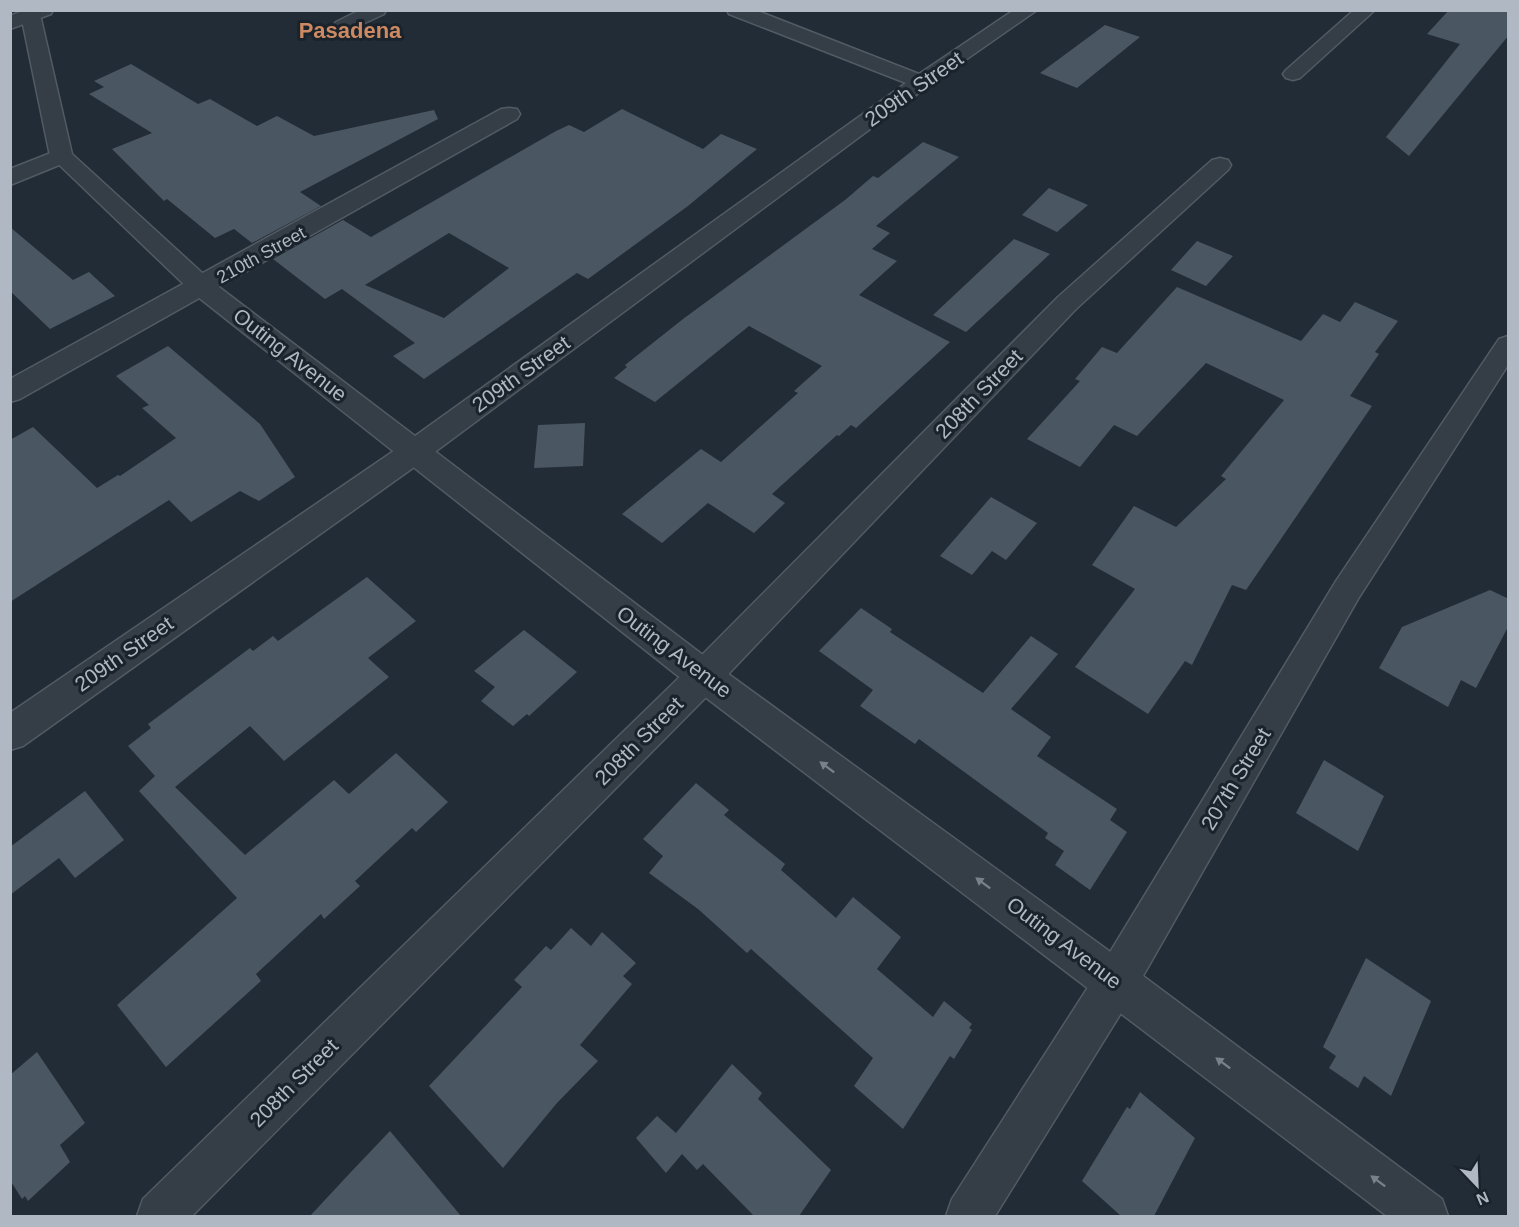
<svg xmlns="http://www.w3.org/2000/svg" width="1519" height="1227" viewBox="0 0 1519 1227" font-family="Arial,sans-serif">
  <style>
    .building { fill: #4a5662; fill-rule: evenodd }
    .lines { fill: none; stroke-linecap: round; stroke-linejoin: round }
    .minor-casing { stroke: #525b64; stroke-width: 3 }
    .tertiary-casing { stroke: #525b64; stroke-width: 3 }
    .minor { fill: #353e47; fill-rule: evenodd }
    .tertiary { fill: #353e47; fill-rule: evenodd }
    .oneway { fill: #78818b }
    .labels { text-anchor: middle; stroke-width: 6; stroke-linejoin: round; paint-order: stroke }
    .far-street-label { font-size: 18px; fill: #afb8c3; stroke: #1a232b }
    .street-label { font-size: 21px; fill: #afb8c3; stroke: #1a232b }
    .far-district-label { font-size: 22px; font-weight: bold; fill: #cc8962; stroke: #1a232b }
  </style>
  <rect width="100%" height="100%" fill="#222c36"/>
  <path class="building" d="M1449,10h60v25l-100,121 -23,-19 74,-93 -33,-10z
    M1105,25l35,12 -63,51 -37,-15z
    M131,64l67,40 12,-5 47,27 20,-10 37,20 120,-26 4,9 -138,73 21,14 -69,37 -18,-14 -19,9 -48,-39 -3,2 -52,-52 40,-16 -63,-39 15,-7 -10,-6z
    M622,109l81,40 18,-15 36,15 -69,57 -100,73 -11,-6 -153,106 -31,-23 22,-13 -73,-54 -17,10 -52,-40 70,-39 28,17 185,-106 13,-6 15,7zM449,233l60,35 -65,50 -79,-33z
    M923,142l36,15 -83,69 14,7 -18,16 25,12 -38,34 91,47 -94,86 -5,-3 -12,11 -2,-1 -65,59 13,9 -31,30 -46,-30 -46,40 -40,-29 79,-65 20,13 77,-69 -4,-2 28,-25 -73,-40 -94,76 -41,-24 13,-11 -2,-2 58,-46 162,-119 28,-24 5,2z
    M1049,188l39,17 -31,27 -35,-17z
    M10,227l63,53 16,-8 26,24 -65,33 -40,-38z
    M1014,239l36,15 -84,78 -33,-17z
    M1197,241l36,15 -27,30 -35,-16z
    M1177,287l124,54 22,-27 17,8 15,-20 43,19 -23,31 4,2 -29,42 22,10 -126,184 -14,-5 -40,80 -7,-4 -37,53 -73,-47 60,-78 -43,-24 42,-59 42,21 50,-48 -5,-3 63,-76 -78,-37 -69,73 -23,-11 -34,42 -53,-28 53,-58 -5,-2 27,-32 15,6z
    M168,346l92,78 35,53 -36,24 -19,-10 -49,31 -22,-22 -159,102v-162l23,-13 64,61 21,-13 2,1 56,-38 -34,-30 7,-3 -33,-29z
    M585,423l-2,43 -49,2 4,-43z
    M991,497l46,26 -31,37 -14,-9 -20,24 -32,-19z
    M367,577l49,44 -48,37 21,19 -105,84 -34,-35 -75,61 70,68 89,-75 15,14 47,-41 52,49 -32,30 -4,-4 -57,53 5,5 -36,33 -3,-5 -65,60 5,7 -95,86 -49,-62 120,-107 -98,-107 16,-15 -27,-30 23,-18 -3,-4 102,-76 3,3 20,-15 5,5z
    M1490,590l19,9v26l-33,63 -15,-8 -13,27 -69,-39 23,-41z
    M861,608l31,21 -2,3 93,61 48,-57 27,18 -47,55 40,28 -14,19 80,53 -7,11 17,12 -37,58 -35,-25 9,-14 -19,-13 3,-5 -129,-94 -4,5 -55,-38 13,-16 -54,-39z
    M524,630l53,42 -48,44 -2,-2 -14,12 -32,-25 14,-14 -21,-16z
    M1324,760l60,36 -26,55 -62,-38z
    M696,783l33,27 -5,5 61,49 -4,6 55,48 17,-21 48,40 -24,32 56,48 11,-16 28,23 -3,4 3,2 -18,29 -4,-3 -47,73 -49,-43 19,-28 -122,-109 -4,4 -49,-44 -49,-36 14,-17 -20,-17z
    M85,791l39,49 -49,38 -16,-20 -49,37v-48z
    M571,928l20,18 11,-14 34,31 -13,13 9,8 -52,61 18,16 -41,42 -54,65 -74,-82 93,-99 -8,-7 32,-34 5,4z
    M1366,958l65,43 -40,95 -27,-20 -6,12 -29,-20 7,-12 -13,-9z
    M37,1052l48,71 -25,22 10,17 -42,39 -3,-5 -3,3 -12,-19v-105z
    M732,1064l30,29 -4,6 73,71 -32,46h-45l-51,-52 -6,6 -15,-16 -16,19 -30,-35 21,-22 19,17z
    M1140,1092l55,46 -41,78h-33l-39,-35 45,-74 3,2z
    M390,1131l71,85h-151l40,-43z"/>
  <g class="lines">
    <defs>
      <path id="minor" d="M25,10h28l-2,4 -41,15v-13z
        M360,10h26l-2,4 -34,16h-14l-3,-4 3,-4z
        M727,10h28l164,64 95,-64h23l-109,76 -504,374 -401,286 -13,4v-37l394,-269 502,-361 -177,-69z
        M1354,10h21l-75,68 -7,2 -7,-2 -3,-4 3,-4z
        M509,108l8,1 3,5 -3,5 -497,280 -10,3v-23l491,-270z
        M61,149l8,2 3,5 -3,5 -59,24v-16z
        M1220,158l8,2 3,5 -3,5 -152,139 -360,378 -524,529h-55l6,-17 549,-534 366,-368 154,-137z
        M1508,336v29l-150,234 -227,398 -136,219h-49l6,-17 149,-232 235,-386 163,-242z"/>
      <path id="tertiary" d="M20,10h19l33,144 139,127 505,384 415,302 311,232 6,17h-61l-695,-529 -499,-394 -143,-137z"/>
    </defs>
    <use href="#minor" class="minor-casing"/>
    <use href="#tertiary" class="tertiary-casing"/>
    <use href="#minor" class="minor"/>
    <use href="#tertiary" class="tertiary"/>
  </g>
  <defs><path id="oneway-solid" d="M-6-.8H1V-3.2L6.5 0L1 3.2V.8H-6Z" transform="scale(1.5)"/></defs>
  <g class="oneway">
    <use href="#oneway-solid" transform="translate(827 767) rotate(-143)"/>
    <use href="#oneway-solid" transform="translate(983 883) rotate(-143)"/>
    <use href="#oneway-solid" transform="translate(1223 1063) rotate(-143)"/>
    <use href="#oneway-solid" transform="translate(1378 1181) rotate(-143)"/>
  </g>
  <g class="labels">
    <g class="far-street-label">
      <text transform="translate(261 255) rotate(-29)" y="6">210th Street</text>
    </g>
    <g class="street-label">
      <text transform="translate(914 89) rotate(-35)" y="7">209th Street</text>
      <text transform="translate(290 355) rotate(38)" y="7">Outing Avenue</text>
      <text transform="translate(521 374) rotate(-36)" y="7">209th Street</text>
      <text transform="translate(979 394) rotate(-46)" y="7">208th Street</text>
      <text transform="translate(674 652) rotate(37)" y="7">Outing Avenue</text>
      <text transform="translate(124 654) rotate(-35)" y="7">209th Street</text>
      <text transform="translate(639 741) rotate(-45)" y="7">208th Street</text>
      <text transform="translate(1236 779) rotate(-59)" y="7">207th Street</text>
      <text transform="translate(1064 943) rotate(37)" y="7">Outing Avenue</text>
      <text transform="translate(294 1083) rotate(-45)" y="7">208th Street</text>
    </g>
    <g class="far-district-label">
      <text x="350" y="38">Pasadena</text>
    </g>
  </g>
  <rect width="1519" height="1227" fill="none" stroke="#afb8c3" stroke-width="24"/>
  <g transform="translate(1477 1185) rotate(157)" stroke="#1a232b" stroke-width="4.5" paint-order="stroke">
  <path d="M0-4.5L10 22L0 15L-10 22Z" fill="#afb8c3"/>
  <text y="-9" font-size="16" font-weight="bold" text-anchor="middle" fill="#afb8c3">N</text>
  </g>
</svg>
